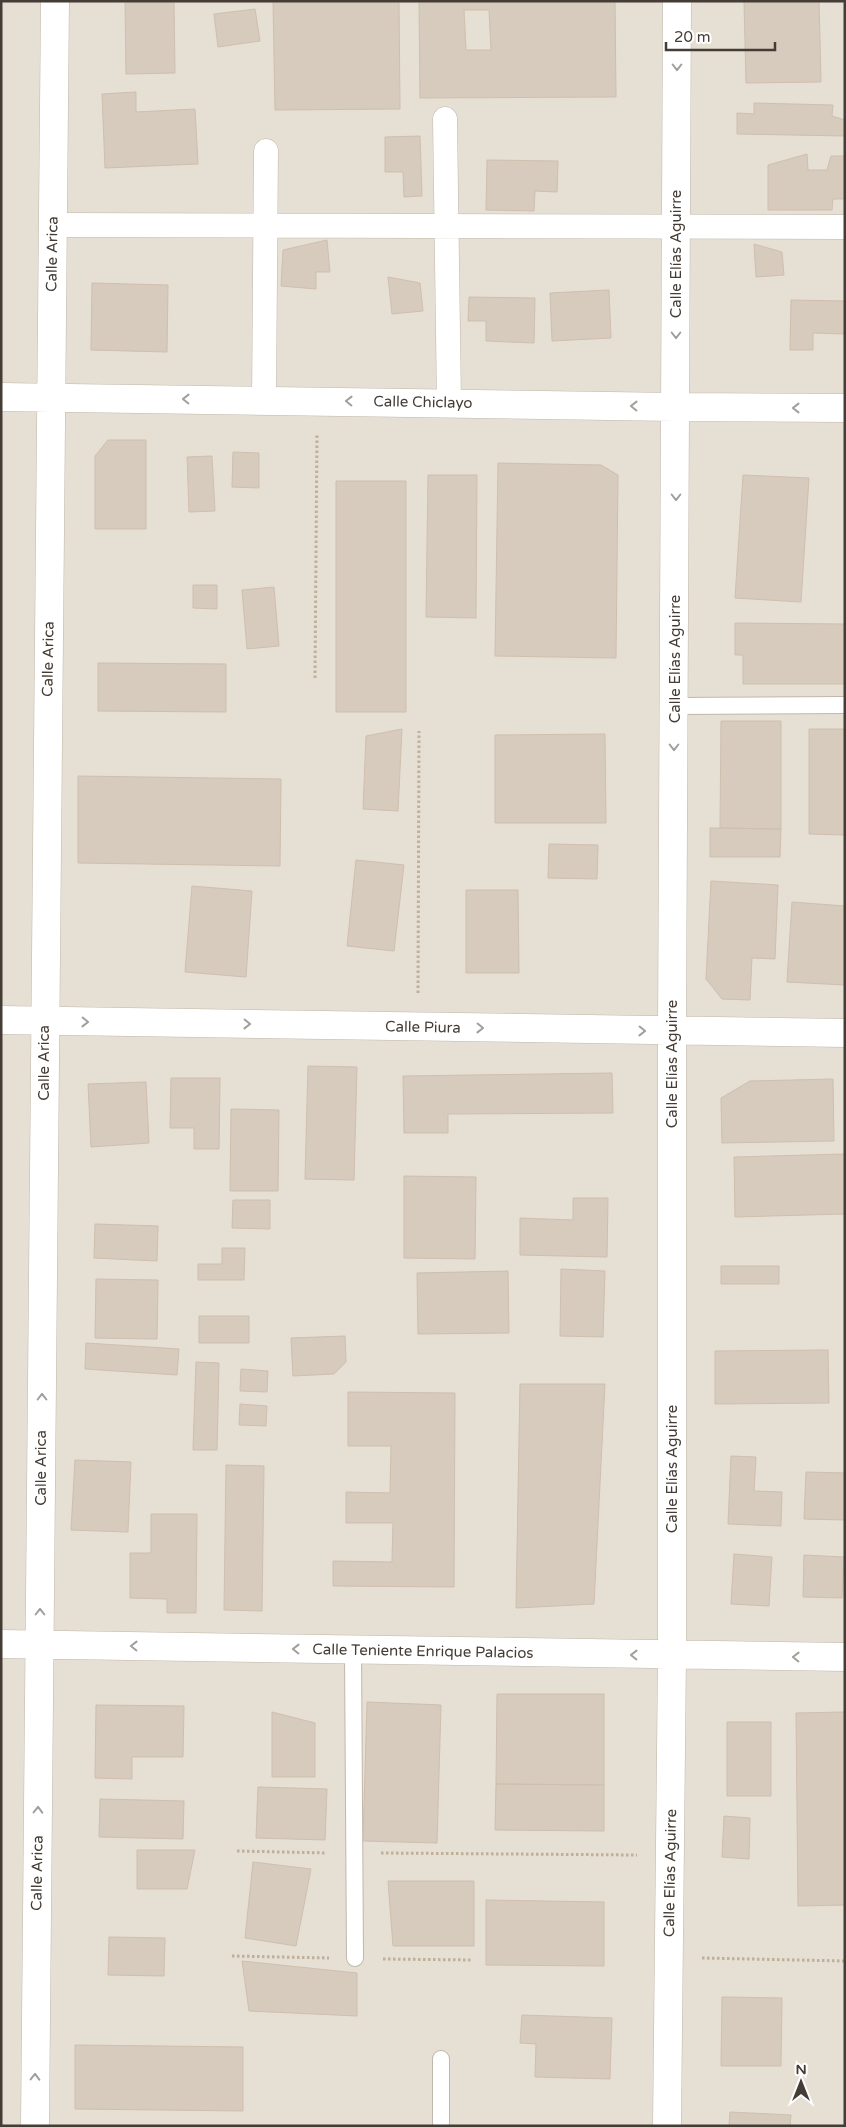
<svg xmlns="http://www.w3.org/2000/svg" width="846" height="2127" viewBox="0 0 846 2127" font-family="'Varela Round',sans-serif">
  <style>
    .residential { fill: #e6dfd3 }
    .building { fill: #d7cbbd; stroke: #cfbfae; fill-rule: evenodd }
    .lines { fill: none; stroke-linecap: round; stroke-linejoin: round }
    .service-casing { stroke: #c1b7ab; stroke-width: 18 }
    .pedestrian-casing { stroke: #c1b7ab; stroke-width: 25 }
    .minor-casing { stroke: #c1b7ab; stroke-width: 29 }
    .path { stroke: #c0af99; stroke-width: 3; stroke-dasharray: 2.5 2.5; stroke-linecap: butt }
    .service { stroke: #fff; stroke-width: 16 }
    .pedestrian { stroke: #fff; stroke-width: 24 }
    .minor { stroke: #fff; stroke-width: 28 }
    .oneway { stroke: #a29e9a }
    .labels { text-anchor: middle; stroke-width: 5; stroke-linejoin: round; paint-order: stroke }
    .street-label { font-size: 15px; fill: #453d35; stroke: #fff }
  </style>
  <rect width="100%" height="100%" fill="#f2ede5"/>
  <path class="residential" d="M1,1h844v2125h-844z"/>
  <path class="building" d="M125,1h49l1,72 -49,1z
    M273,1h126l1,108 -125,1z
    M419,1h196l1,96 -196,1zM464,10h25l2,40h-25z
    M744,1h75l2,81 -75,1z
    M255,9l5,32 -42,6 -4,-33z
    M136,92v20l59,-3 3,55 -93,4 -3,-74z
    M754,103l79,2 -1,11 13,4v16l-108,-2v-21l17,1z
    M420,136l2,60 -18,1 -1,-25h-18v-35z
    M807,154l1,16h19l4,-14h14v43h-12l-1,11h-64v-45z
    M487,160l71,1 -1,31 -22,-1 -1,20 -48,-1z
    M327,240l3,32h-14v17l-35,-3 2,-36z
    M754,244l28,8 2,23 -28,2z
    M388,277l32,6 3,28 -31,3z
    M92,283l76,2 -1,67 -76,-2z
    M609,290l2,48 -59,3 -2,-48z
    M469,297l66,1 -1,45 -48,-2v-20h-18z
    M791,300l54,1v33l-32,-1v17h-23z
    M108,440h38v89h-51v-73z
    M233,452l26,1v35l-27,-1z
    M212,456l3,55 -26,1 -2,-55z
    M498,463l103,2 17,10 -2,183 -121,-2z
    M428,475h49l-1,143 -50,-1z
    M743,475l66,3 -8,124 -66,-4z
    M336,481h70v231h-70z
    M193,585h24v24l-24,-1z
    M274,587l5,59 -32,3 -5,-59z
    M735,623l110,1v60h-102v-29h-8z
    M98,663l128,1v48l-128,-1z
    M721,721h60v108l-61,-1z
    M402,729l-4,82 -35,-2 3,-73z
    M809,729h36v106l-36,-1z
    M605,734l1,89h-111v-88z
    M78,776l203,3 -1,87 -202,-3z
    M710,828l71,1 -1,28h-70z
    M549,844l49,1 -1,34 -49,-1z
    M356,860l48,5 -10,86 -47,-5z
    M711,881l67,4 -3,74 -23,-1 -2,42 -28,-1 -16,-20z
    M192,886l60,5 -6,86 -61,-5z
    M466,890h52l1,83h-53z
    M792,902l53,4v79l-58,-3z
    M308,1066l49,1 -3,113 -49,-1z
    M612,1073l1,40 -165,1v19h-44l-1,-57z
    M171,1078h49l-1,71h-25v-21h-24z
    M833,1079l1,62 -112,2 -1,-45 29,-17z
    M146,1082l3,61 -58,4 -3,-63z
    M231,1109l48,1 -1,81h-48z
    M845,1154v60l-110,3 -1,-60z
    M404,1176l72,1 -1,82 -71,-1z
    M573,1198h35l-1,59 -87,-2v-37l53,2z
    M233,1200h37v29l-38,-1z
    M95,1224l63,2 -1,35 -63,-3z
    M222,1248h23l-1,32h-46v-16h24z
    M721,1266h58v18h-58z
    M561,1269l44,2 -2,66 -43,-1z
    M508,1271l1,62 -91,1 -1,-61z
    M96,1279l62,1 -1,59 -62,-1z
    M199,1316h50v27h-50z
    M345,1336l1,26 -12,12 -41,2 -2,-38z
    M86,1343l93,6 -2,26 -92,-6z
    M828,1350l1,53 -114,1v-53z
    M196,1362l23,1 -2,87h-24z
    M241,1369l27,2 -1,21 -27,-1z
    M520,1384h85l-11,220 -78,4z
    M348,1392l107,1 -1,194 -121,-1v-25l59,1 1,-39h-47v-31l44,1 1,-47h-43z
    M240,1404l27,2 -1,20 -27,-1z
    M731,1456l25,1 -2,34 28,1 -1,34 -53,-2z
    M75,1460l56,2 -3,70 -57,-2z
    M226,1465l38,1 -2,145 -38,-1z
    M806,1472l39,1v47l-41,-1z
    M151,1514h46l-1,99h-29v-14l-37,-1v-45h21z
    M734,1554l38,3 -3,49 -38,-2z
    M804,1555l40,2 -2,41 -39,-1z
    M497,1694h107v91l-108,-1z
    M367,1702l74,3 -4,138 -74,-2z
    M96,1705l88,1 -1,51h-51v22l-37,-1z
    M272,1712l43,11v54h-43z
    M845,1712v193l-47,1 -2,-193z
    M727,1722h44v74h-44z
    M496,1784l108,1v46l-109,-1z
    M258,1787l69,2 -2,51 -69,-2z
    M100,1799l84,2 -1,38 -84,-2z
    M724,1816l26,2 -1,41 -27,-2z
    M137,1850h58l-8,39h-50z
    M253,1862l58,7 -15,77 -51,-8z
    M388,1881h86v65h-81z
    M486,1900l118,2v64l-118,-1z
    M109,1937l56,1 -1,38 -56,-1z
    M242,1961l115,12v43l-108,-5z
    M722,1997l60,1 -1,68h-60z
    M522,2015l90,3 -2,61 -75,-2 1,-33 -16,-1z
    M75,2045l168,2v64l-168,-2z
    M730,2112l61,3 -1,11h-61z"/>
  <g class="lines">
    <defs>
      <path id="service" d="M674,706l171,-1
        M353,1650l2,308
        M441,2059v67"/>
      <path id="pedestrian" d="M445,119l4,284
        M53,225l792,2
        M264,400l2,-249"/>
      <path id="minor" d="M1,397l675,10 169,1
        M1,1020l844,13
        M1,1644l844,13
        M35,2126l20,-2125
        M667,2126l5,-470v-624l5,-1031"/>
    </defs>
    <use href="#service" class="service-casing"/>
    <use href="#pedestrian" class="pedestrian-casing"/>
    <use href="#minor" class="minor-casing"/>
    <path class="path" d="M315,678l2,-245
      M418,993l1,-262
      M237,1851l90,2
      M381,1853l256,2
      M232,1956l97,2
      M702,1958l143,3
      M383,1959l90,1"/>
    <use href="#service" class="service"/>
    <use href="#pedestrian" class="pedestrian"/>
    <use href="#minor" class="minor"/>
  </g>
  <defs><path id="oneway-chevron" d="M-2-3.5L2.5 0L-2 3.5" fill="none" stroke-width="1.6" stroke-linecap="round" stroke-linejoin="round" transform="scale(1.25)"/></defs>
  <g class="oneway">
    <use href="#oneway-chevron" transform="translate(677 67) rotate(90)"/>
    <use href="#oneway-chevron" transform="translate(676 335) rotate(90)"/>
    <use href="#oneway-chevron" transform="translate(186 399) rotate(-179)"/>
    <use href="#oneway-chevron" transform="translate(349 401) rotate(-179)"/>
    <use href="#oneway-chevron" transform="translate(634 406) rotate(-179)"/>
    <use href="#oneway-chevron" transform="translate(796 408) rotate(-180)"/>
    <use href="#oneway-chevron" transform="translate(676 497) rotate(90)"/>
    <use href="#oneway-chevron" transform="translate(674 747) rotate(90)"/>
    <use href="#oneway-chevron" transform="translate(85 1022) rotate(1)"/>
    <use href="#oneway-chevron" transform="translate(247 1024) rotate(1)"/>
    <use href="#oneway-chevron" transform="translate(480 1028) rotate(1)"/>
    <use href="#oneway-chevron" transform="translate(642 1031) rotate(1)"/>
    <use href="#oneway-chevron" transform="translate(42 1397) rotate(-90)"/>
    <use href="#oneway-chevron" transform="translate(40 1612) rotate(-90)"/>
    <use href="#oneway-chevron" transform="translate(134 1646) rotate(-179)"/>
    <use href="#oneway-chevron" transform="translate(296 1649) rotate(-179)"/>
    <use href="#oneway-chevron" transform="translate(634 1655) rotate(-179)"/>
    <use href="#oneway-chevron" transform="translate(796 1657) rotate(-179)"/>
    <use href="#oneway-chevron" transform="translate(38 1810) rotate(-89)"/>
    <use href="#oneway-chevron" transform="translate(35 2077) rotate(-89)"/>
  </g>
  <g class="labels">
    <g class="street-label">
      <text transform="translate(52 254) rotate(-89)" y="5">Calle Arica</text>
      <text transform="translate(676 254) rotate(-90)" y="5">Calle Elías Aguirre</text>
      <text transform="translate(423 402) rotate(1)" y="5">Calle Chiclayo</text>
      <text transform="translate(48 659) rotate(-89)" y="5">Calle Arica</text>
      <text transform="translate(675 659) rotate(-90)" y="5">Calle Elías Aguirre</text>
      <text transform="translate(423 1027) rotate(1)" y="5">Calle Piura</text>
      <text transform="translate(44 1063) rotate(-90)" y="5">Calle Arica</text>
      <text transform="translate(672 1064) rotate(-90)" y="5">Calle Elías Aguirre</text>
      <text transform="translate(41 1468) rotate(-90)" y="5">Calle Arica</text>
      <text transform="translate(672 1469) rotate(-90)" y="5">Calle Elías Aguirre</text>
      <text transform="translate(423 1651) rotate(1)" y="5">Calle Teniente Enrique Palacios</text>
      <text transform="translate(37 1873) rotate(-89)" y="5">Calle Arica</text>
      <text transform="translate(670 1873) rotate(-89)" y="5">Calle Elías Aguirre</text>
    </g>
  </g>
  <rect width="846" height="2127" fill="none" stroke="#453d35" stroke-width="5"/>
  <g transform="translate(801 2082)" stroke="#ffffff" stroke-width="4" paint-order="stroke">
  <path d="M0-4L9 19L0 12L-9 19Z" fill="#453d35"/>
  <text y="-8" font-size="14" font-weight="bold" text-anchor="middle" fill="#453d35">N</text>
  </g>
  <path d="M666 42v8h109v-8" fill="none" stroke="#453d35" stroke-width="2.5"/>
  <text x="674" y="42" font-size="15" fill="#453d35" stroke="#ffffff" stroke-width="4" paint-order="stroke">20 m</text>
</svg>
